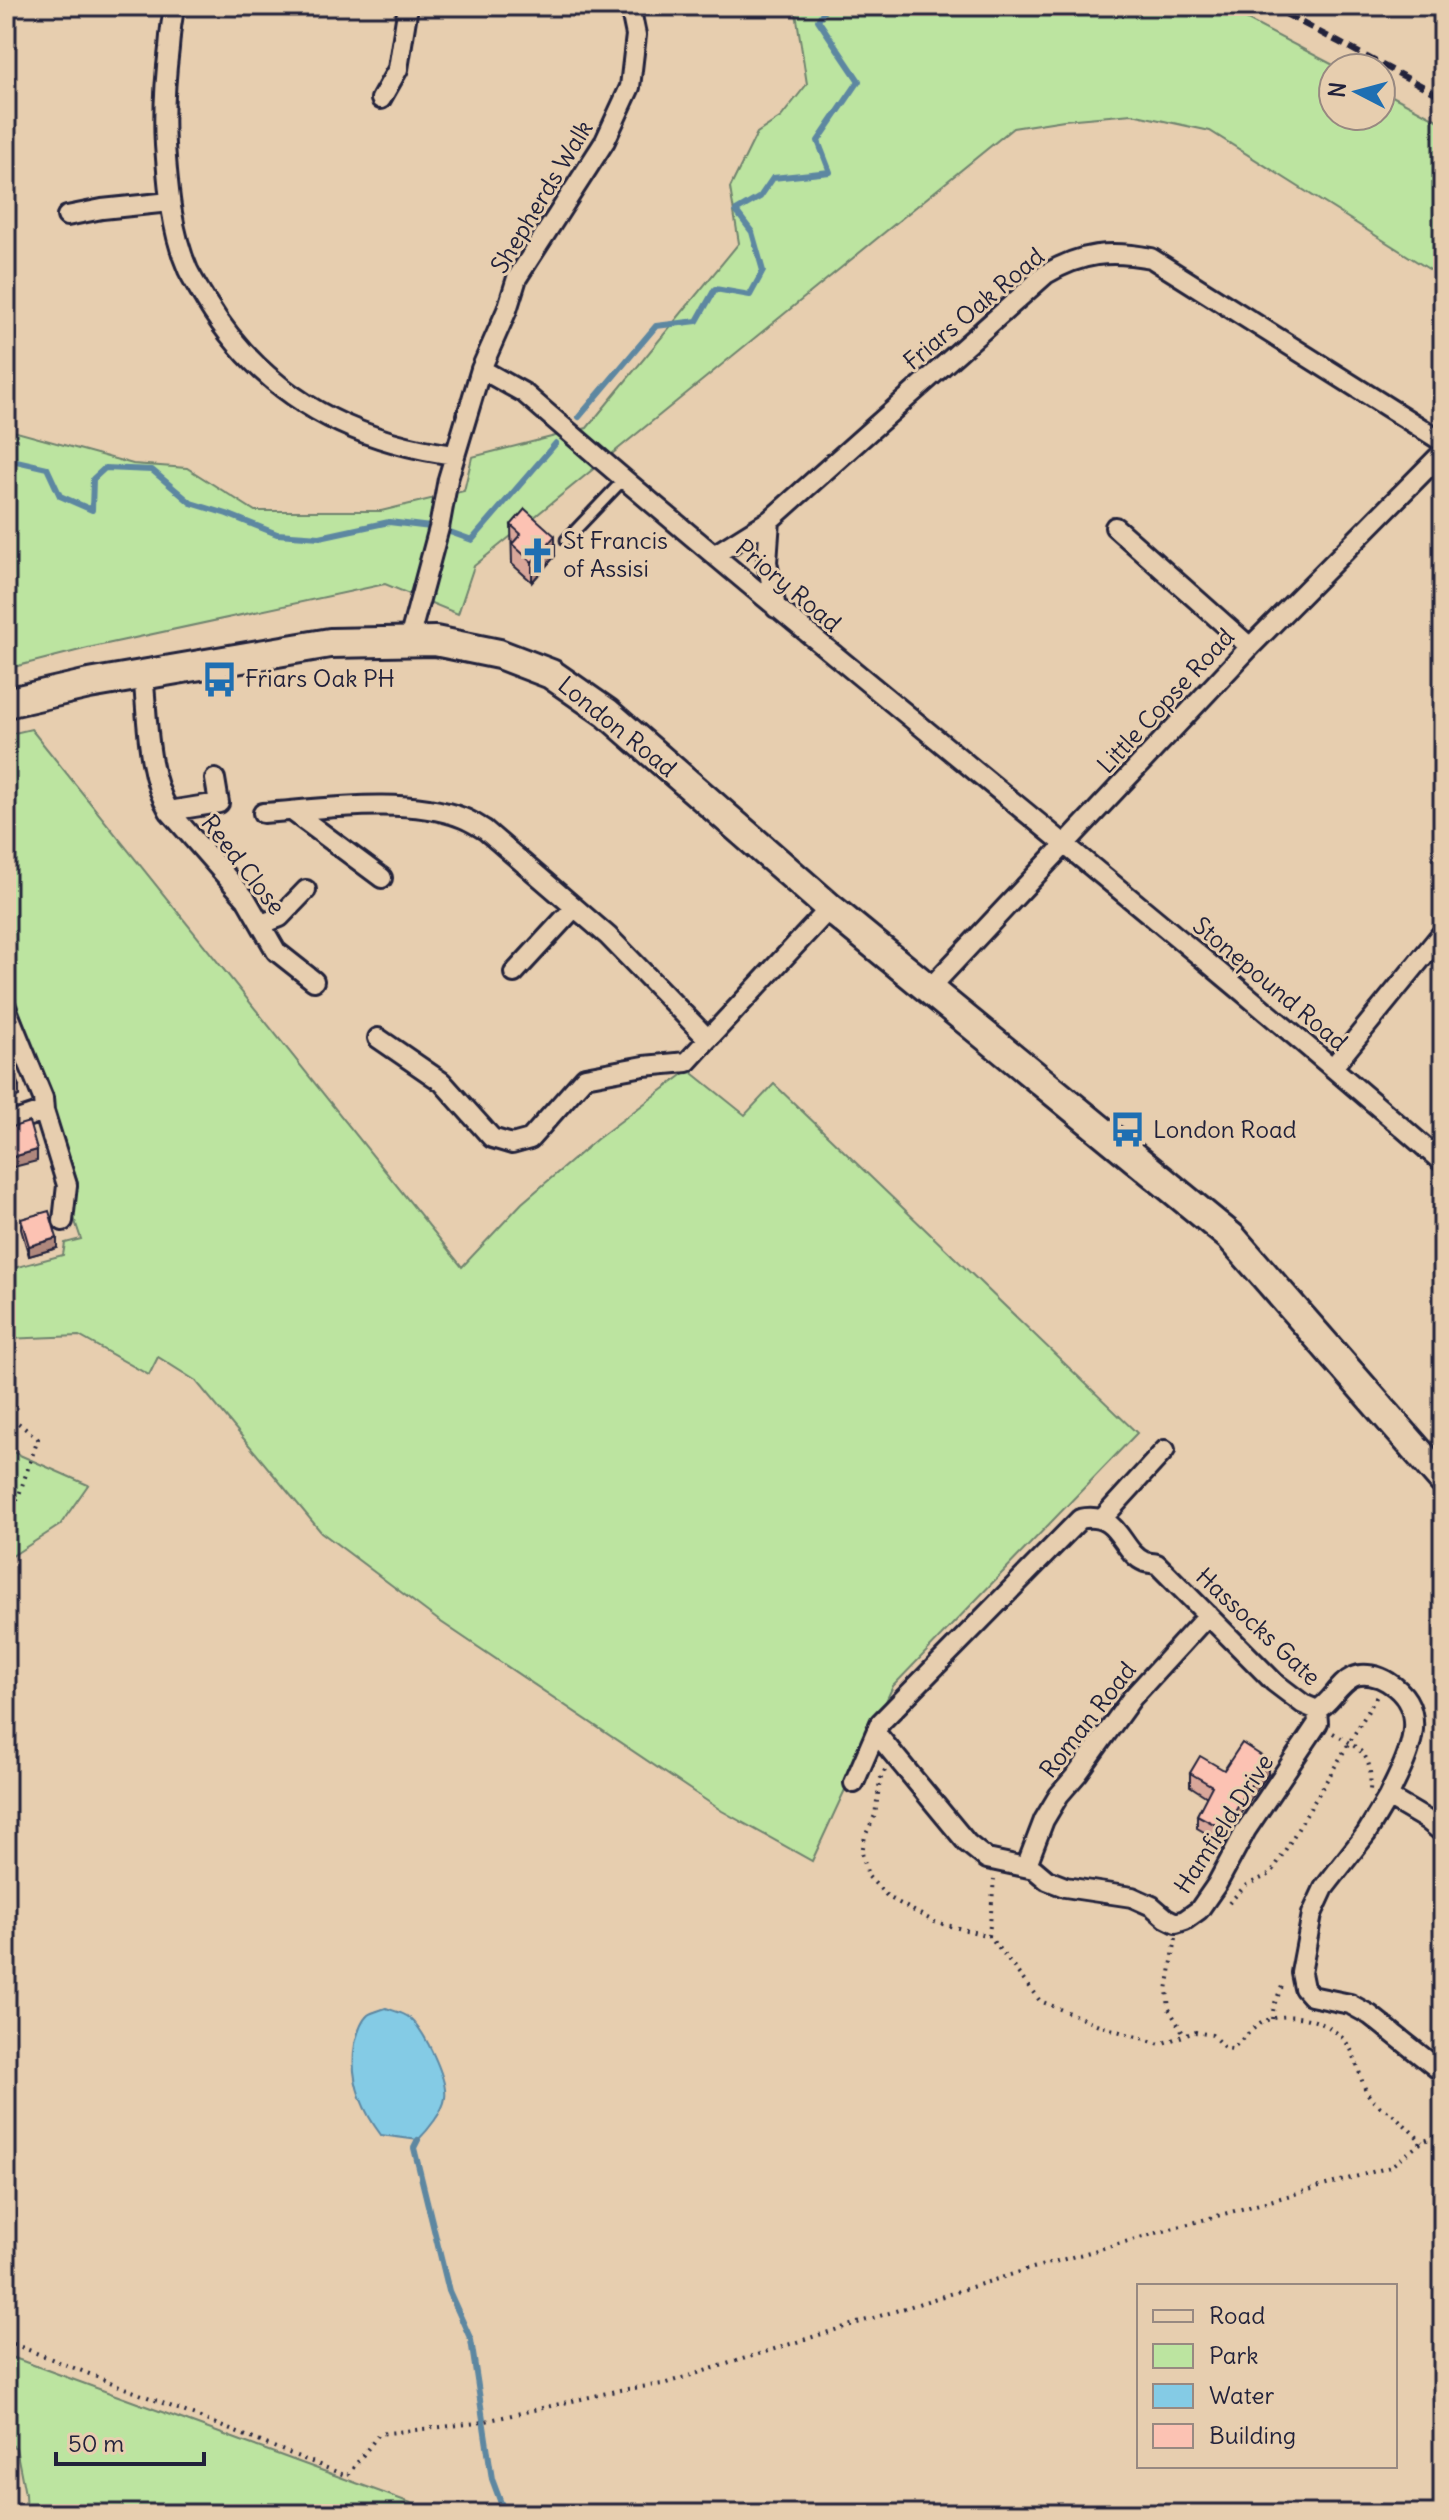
<svg xmlns="http://www.w3.org/2000/svg" width="1449" height="2520" viewBox="0 0 1449 2520" font-family="Delius,sans-serif">
  <style>
    .green { fill: #bce4a0; stroke: #6f836e; stroke-width: 2 }
    .water { fill: #84cbe5; stroke: #5d87a1; stroke-width: 2 }
    .lines { fill: none; stroke-linecap: round; stroke-linejoin: round }
    .stream { stroke: #5d87a1; stroke-width: 6 }
    .lane-casing { stroke: #22223b; stroke-width: 15 }
    .street-casing { stroke: #22223b; stroke-width: 24 }
    .primary-casing { stroke: #22223b; stroke-width: 34 }
    .path { stroke: #22223b; stroke-width: 4; stroke-dasharray: 2 6; stroke-linecap: butt }
    .lane { stroke: #e7ceaf; stroke-width: 9 }
    .street { stroke: #e7ceaf; stroke-width: 18 }
    .primary { stroke: #e7ceaf; stroke-width: 28 }
    .rail { stroke: #22223b; stroke-width: 6; stroke-dasharray: 12 6; stroke-linecap: butt }
    .wall { fill: #d9a79a; stroke: #22223b; stroke-width: 2 }
    .shaded-wall { fill: #b0887d; stroke: #22223b; stroke-width: 2 }
    .building { fill: #fcc2b3; stroke: #22223b; stroke-width: 2 }
    .labels { text-anchor: middle; stroke-width: 6; stroke-linejoin: round; paint-order: stroke }
    .street-label { font-size: 24px; fill: #22223b; stroke: #e7ceaf }
    .poi-label { font-size: 24px; fill: #22223b; stroke: #e7ceaf; text-anchor: start }
  </style>
  <rect width="100%" height="100%" fill="#e7ceaf"/>
  <filter id="ink" filterUnits="userSpaceOnUse"><feTurbulence type="fractalNoise" baseFrequency=".0125" numOctaves="2"/><feDisplacementMap in="SourceGraphic" scale="16" xChannelSelector="R" yChannelSelector="G"/><feConvolveMatrix kernelMatrix="1 2 1 2 8 2 1 2 1" color-interpolation-filters="sRGB"/></filter>
  <g filter="url(#ink)">
    <path class="green" d="M795,6h426l118,62h-6v48h48v-26l62,33v155l-233,-147 -78,-17 -68,6 -51,8 -539,438 -16,48 -73,-30 -297,64 -82,21v-240l127,35 54,4 68,43h126l83,-20 8,-34 115,-29 152,-185 -9,-55 27,-55 24,-16 26,-33z
      M31,729l431,538 60,-64 75,-64 92,-69 56,45 29,-31 363,349 -244,253 -81,175 -90,-50 -284,-191 -117,-88 -125,-151 -38,-24 -9,18 -70,-39 -73,3v-69l57,-15 2,-12 16,-4 -8,-24 5,-32 -72,-212v-236z
      M6,1449l82,36 -28,40 -54,35z
      M6,2355l435,159h-415l-1,-20 -9,-46 -10,-6z"/>
    <path class="water" d="M386,2008c8,3 18,5 24,10 14,12 38,61 35,80 -2,14 -17,32 -27,42l-37,-5c-20,-27 -32,-57 -26,-91 2,-9 5,-22 13,-29 4,-3 13,-5 18,-7z"/>
    <g class="lines">
      <path class="stream" d="M579,417l77,-91 41,-5 18,-32 35,6 13,-24 -11,-39 -16,-21 24,-14 13,-19 57,-6 -12,-31 41,-60 -41,-61 9,-14
        M6,462l6,-2 35,8 13,28 32,14 1,-31 12,-11 47,2 39,33 36,11 50,20 43,3 69,-15 50,6 33,12 84,-97
        M418,2140l-4,8 35,143 22,49 21,139 13,35"/>
      <defs>
        <path id="lane" d="M566,540l59,-62"/>
        <path id="street" d="M175,6c-4,14 -5,28 -6,42 -4,33 -6,63 -4,97 3,41 6,86 23,125 5,10 12,21 18,31 56,93 143,140 249,154
          M381,99l17,-30 10,-63
          M67,216l35,-7 68,-7
          M481,369l43,24c301,262 618,507 919,770
          M770,520l-3,42 9,46
          M1115,527l135,120
          M714,555l56,-35 276,-246c35,-21 64,-24 105,-16l292,184
          M409,640l30,-112 9,-49 33,-110 26,-59 10,-32 88,-137 25,-54 6,-52 -6,-29
          M143,674c5,44 3,98 26,137l50,-8 -4,-24
          M169,811l77,88 30,52 38,30
          M292,811l90,67
          M263,813c59,-4 144,-17 200,5 8,3 15,8 22,12l123,106 100,103 122,-131
          M262,924l18,-7 26,-27
          M514,973l60,-65
          M929,989l321,-342 193,-195
          M6,1008l37,90 1,13 -38,13
          M378,1038l64,44 50,56 20,6 18,-5 55,-62 59,-11 43,-4 21,-23
          M1333,1067l110,-135
          M44,1111l23,74 -4,36
          M1102,1519l63,-69
          M876,1733l91,110 20,16 47,10 13,11 18,7 67,10 20,9 14,12 10,5 9,-3 14,-10 18,-26 29,-54 72,-107 -1,-13
          M854,1783l26,-60 200,-204c40,-9 40,33 65,43 4,1 8,1 12,2l117,118 29,22 14,6c14,-7 21,-26 36,-33 11,-5 26,-1 35,5 47,29 17,79 0,115l39,23 16,13
          M1388,1797l-22,37 -42,54 -12,26 -11,59 3,15 7,8 39,8 20,11 73,58
          M1026,1867l18,-47 15,-25 19,-22 54,-75 76,-83"/>
        <path id="primary" d="M6,703l83,-19 241,-41 105,-2 64,13 52,20 56,39 223,195 401,329 212,243"/>
      </defs>
      <use href="#lane" class="lane-casing"/>
      <use href="#street" class="street-casing"/>
      <use href="#primary" class="primary-casing"/>
      <path class="path" d="M6,666l6,13
        M6,1413l32,26 -32,94
        M1333,1733c29,18 40,20 37,57
        M885,1770l-5,10 -5,35 -10,21 -3,17 6,23 20,21 47,25 54,14 51,65 64,26 56,17 35,-12 17,3 13,13 7,1c10,-9 22,-23 33,-28 26,-11 63,-1 80,20 14,16 13,39 25,56 6,9 17,13 25,19 9,8 18,17 27,26
        M1229,1903l17,-18 25,-11 106,-178
        M989,1936l5,-57
        M1176,1938l-9,52 2,19 15,26
        M1272,2019l2,-14 9,-21
        M6,2341l341,135 32,-42 98,-11 143,-33 43,-6 363,-114 364,-103 32,-25 21,-9"/>
      <use href="#lane" class="lane"/>
      <use href="#street" class="street"/>
      <use href="#primary" class="primary"/>
      <path class="rail" d="M1270,6l173,91"/>
    </g>
    <path class="wall" d="M511,525l44,31 -23,26 -20,-18z
      M21,1219l36,29 -28,8 -8,-27z
      M1224,1770l44,4 -28,40v3l-15,27 -28,-16v-13l10,-18 -17,-11v-13z"/>
    <path class="shaded-wall" d="M555,536v20l-23,26v-20z
      M19,1086v10l-13,5v-10z
      M37,1150v11l-31,8v-10z
      M57,1238v10l-28,8v-10z
      M1268,1760v14l-28,40v3l-15,27v-14l14,-28z"/>
    <path class="building" d="M525,509l30,27 -23,26 -20,-18 9,-10 -10,-9z
      M6,1057l13,29 -13,5z
      M29,1122l8,28 -31,9v-30z
      M49,1211l8,27 -28,8 -8,-27z
      M1242,1743l26,17 -29,42 1,1 -15,27 -28,-15 15,-29 -22,-13 10,-17 24,14z"/>
  </g>
  <defs>
    <symbol id="church-bare" viewBox="-9 -9 18 18"><path d="M-1.2-6h2.4v3.5h3.3v2.4h-3.3V6h-2.4V-.1h-3.3v-2.4h3.3Z" fill="#1f6fb2" stroke="#e7ceaf" stroke-width="2.5" paint-order="stroke"/></symbol>
    <symbol id="bus-bare" viewBox="-9 -9 18 18"><path d="M-5-6H5V4H4V6H2V4H-2V6H-4V4H-5ZM-3.5-4V0h7V-4ZM-3.5 1.2v1.5H-2V1.2ZM2 1.2v1.5H3.5V1.2Z" fill="#1f6fb2" stroke="#e7ceaf" stroke-width="2.5" paint-order="stroke"/></symbol>
  </defs>
  <g fill-rule="evenodd">
    <use href="#church-bare" x="512" y="530" width="51" height="51"/>
    <use href="#bus-bare" x="194" y="654" width="51" height="51"/>
    <use href="#bus-bare" x="1102" y="1104" width="51" height="51"/>
  </g>
  <g class="labels">
    <g class="street-label">
      <text transform="translate(542 197) rotate(-59)" y="8">Shepherds Walk</text>
      <text transform="translate(974 309) rotate(-40)" y="8">Friars Oak Road</text>
      <text transform="translate(788 586) rotate(40)" y="8">Priory Road</text>
      <text transform="translate(1166 701) rotate(-47)" y="8">Little Copse Road</text>
      <text transform="translate(617 727) rotate(39)" y="8">London Road</text>
      <text transform="translate(243 865) rotate(52)" y="8">Reed Close</text>
      <text transform="translate(1270 984) rotate(40)" y="8">Stonepound Road</text>
      <text transform="translate(1258 1627) rotate(43)" y="8">Hassocks Gate</text>
      <text transform="translate(1088 1720) rotate(-52)" y="8">Roman Road</text>
      <text transform="translate(1224 1824) rotate(-57)" y="8">Hamfield Drive</text>
    </g>
    <g class="poi-label">
      <text x="563" y="549">St Francis<tspan x="563" dy="28">of Assisi</tspan></text>
      <text x="245" y="687">Friars Oak PH</text>
      <text x="1153" y="1138">London Road</text>
    </g>
  </g>
  <rect width="1449" height="2520" fill="none" stroke="#e7ceaf" stroke-width="32"/>
  <rect x="16" y="16" width="1417" height="2488" fill="none" stroke="#22223b" stroke-width="3" filter="url(#ink)"/>
  <rect x="1137" y="2284" width="260" height="184" fill="#e7ceaf" stroke="#988981" stroke-width="2"/>
  <rect x="1153" y="2310" width="40" height="12" fill="#e7ceaf" stroke="#988981" stroke-width="2"/>
  <text x="1209" y="2324" font-size="24" fill="#22223b">Road</text>
  <rect x="1153" y="2344" width="40" height="24" fill="#bce4a0" stroke="#988981" stroke-width="2"/>
  <text x="1209" y="2364" font-size="24" fill="#22223b">Park</text>
  <rect x="1153" y="2384" width="40" height="24" fill="#84cbe5" stroke="#988981" stroke-width="2"/>
  <text x="1209" y="2404" font-size="24" fill="#22223b">Water</text>
  <rect x="1153" y="2424" width="40" height="24" fill="#fcc2b3" stroke="#988981" stroke-width="2"/>
  <text x="1209" y="2444" font-size="24" fill="#22223b">Building</text>
  <g transform="translate(1357 92) rotate(276)"><circle r="38" fill="#e7ceaf" stroke="#988981" stroke-width="2"/>
  <path d="M0-6L14 30L0 20L-14 30Z" fill="#1f6fb2"/>
  <text y="-12" font-size="22" font-weight="bold" text-anchor="middle" fill="#22223b">N</text>
  </g>
  <path d="M56 2452v12h148v-12" fill="none" stroke="#22223b" stroke-width="4"/>
  <text x="68" y="2452" font-size="24" fill="#22223b" stroke="#e7ceaf" stroke-width="6" paint-order="stroke">50 m</text>
</svg>
